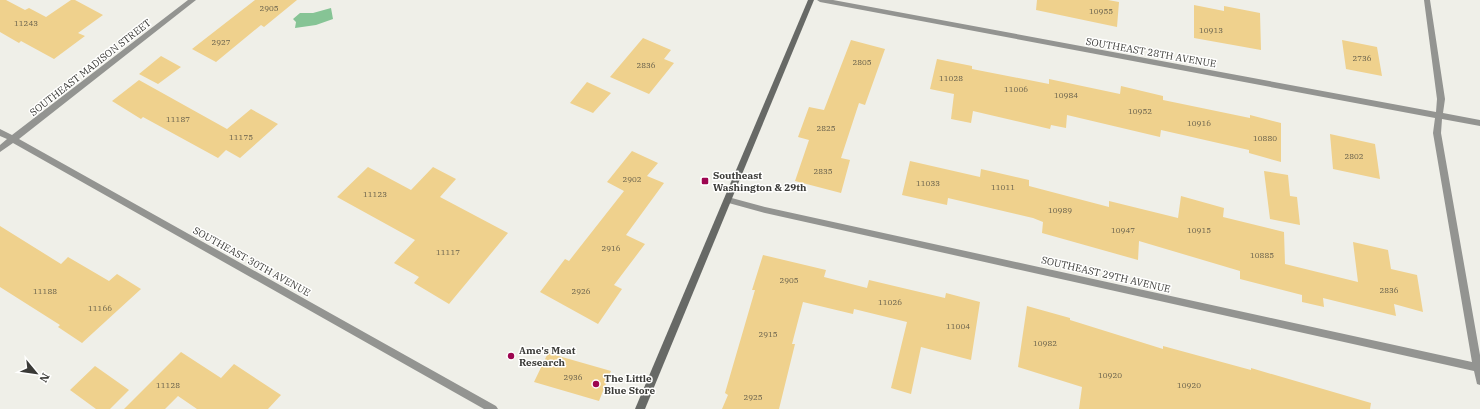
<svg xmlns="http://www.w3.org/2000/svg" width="1480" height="409" viewBox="0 0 1480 409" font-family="'IBM Plex Serif',serif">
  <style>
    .water { fill: #86c495 }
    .building { fill: #efd18d }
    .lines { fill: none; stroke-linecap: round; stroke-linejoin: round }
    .street { fill: #939491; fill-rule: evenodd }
    .secondary { fill: #676966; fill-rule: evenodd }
    .poi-dot { fill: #9d0550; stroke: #fffffe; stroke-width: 1.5 }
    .labels { text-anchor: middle; stroke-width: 3; stroke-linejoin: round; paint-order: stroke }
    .number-label { font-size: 8px; fill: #67604c }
    .street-label { font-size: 10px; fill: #3a3a37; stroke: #fffffe }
    .poi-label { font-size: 10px; font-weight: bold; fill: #3a3a37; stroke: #fffffe; text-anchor: start }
  </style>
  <rect width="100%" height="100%" fill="#efefe8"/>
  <path class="water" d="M331,8l2,11 -17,6 -21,3 1,-6 -3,-3 7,-6h13z"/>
  <path class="building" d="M0,0h6l19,10 4,-2 17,9 25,-17h4l28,15 -25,18 7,3 -31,23 -33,-18 -2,2 -19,-11z
    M255,0h42l-33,27 -3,-2 -45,37 -24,-13z
    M1037,0h71l11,2 -2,25 -81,-17z
    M1194,5l30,6v-5l36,7 1,37 -67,-12z
    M643,38l28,12 -7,9 10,4 -25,31 -39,-17z
    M851,40l34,9 -20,56 -6,-2 -18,55 9,2 -9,33 -46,-12 14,-41 -11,-3 11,-30 15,3z
    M1342,40l35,7 5,29 -36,-7z
    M161,56l20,11 -23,17 -19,-10z
    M937,59l35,7v3l77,15v-5l71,15 1,-8 42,10v4l87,18v-3l31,8v39l-32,-9v-3l-88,-20 -1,7 -93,-22 -1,13 -15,-3 -1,4 -77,-18 -2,12 -20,-4 3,-25 -24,-5z
    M139,80l88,49 24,-20 27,15 -38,34 -14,-8 -8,8 -75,-41 -2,2 -29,-18z
    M587,82l24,11 -18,20 -23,-10z
    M1330,134l45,10 5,35 -47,-10z
    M632,151l26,12 -11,13 17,7 -38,52 19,9 -31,41 8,4 -24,35 -58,-32 25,-33 4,2 55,-70 -17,-9z
    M910,161l70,16 1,-8 48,11v6l80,21v-6l69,17 3,-22 43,12 -1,9 61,15 1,32 73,18 -5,-40 35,8 3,19 26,6 6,37 -29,-8 2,12 -73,-18 1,9 -22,-5v-7l-62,-16v-8l-101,-30 -1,19 -96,-27 1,-11 -10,-4 -85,-20 -1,7 -45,-10z
    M368,167l43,23 22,-23 23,12 -16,18 68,36 -59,71 -35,-21 5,-6 -25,-14 21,-23 -78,-43z
    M1264,171l24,4 2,21 7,1 3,28 -30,-6z
    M0,226l61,38 7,-7 41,24 8,-7 24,15 -59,54 -24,-16 2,-2 -60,-38z
    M763,255l63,15 -2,7 43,11 2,-8 76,18 1,-5 34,9 -9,58 -50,-13 -10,47 -20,-6 16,-66 -53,-13 -1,5 -50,-12 -11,42h3l-16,65h-57l6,-14 -3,-2 30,-103h-3z
    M1027,306l43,12v2l93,29v-3l88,24v-2l120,35 -1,6h-291l3,-22 -64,-20z
    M181,352l40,26 13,-14 47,31 -13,14h-71l-19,-13 -13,13h-41z
    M548,353l63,18 -12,30 -65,-19z
    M95,366l34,24 -19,19h-14l-26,-19z"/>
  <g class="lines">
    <path class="street" d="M188,0h8l-177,139 477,267 2,3h-14l-471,-266 -13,9v-7l7,-6 -7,-3v-7l12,6z
      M817,0h16l603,112 1,-13 -13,-99h6l15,99 -2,14 37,7v6l-38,-7 -1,14 39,222v30l-3,-1 -3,-13 -709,-158 -40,-11 -1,-2 1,-2 3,-1 37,10 707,155 -39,-229 2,-15 -615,-116z"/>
    <path class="secondary" d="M808,0h6l-169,409h-10z"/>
  </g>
  <g class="poi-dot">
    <rect x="701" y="177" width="8" height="8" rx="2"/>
    <circle cx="511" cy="356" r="4"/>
    <circle cx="596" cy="384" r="4"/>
  </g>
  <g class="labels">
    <g class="number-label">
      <text x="269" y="11">2905</text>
      <text x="1101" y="14">10955</text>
      <text x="26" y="26">11243</text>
      <text x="1211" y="33">10913</text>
      <text x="221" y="45">2927</text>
      <text x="1362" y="61">2736</text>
      <text x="862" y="65">2805</text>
      <text x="646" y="68">2836</text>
      <text x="951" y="81">11028</text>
      <text x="1016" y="92">11006</text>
      <text x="1066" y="98">10984</text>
      <text x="1140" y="114">10952</text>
      <text x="178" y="122">11187</text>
      <text x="1199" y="126">10916</text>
      <text x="826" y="131">2825</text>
      <text x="241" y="140">11175</text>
      <text x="1265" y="141">10880</text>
      <text x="1354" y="159">2802</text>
      <text x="823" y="174">2835</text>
      <text x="632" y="182">2902</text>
      <text x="928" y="186">11033</text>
      <text x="1003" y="190">11011</text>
      <text x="375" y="197">11123</text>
      <text x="1060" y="213">10989</text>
      <text x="1123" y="233">10947</text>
      <text x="1199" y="233">10915</text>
      <text x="611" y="251">2916</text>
      <text x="448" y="255">11117</text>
      <text x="1262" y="258">10885</text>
      <text x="789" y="283">2905</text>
      <text x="1389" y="293">2836</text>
      <text x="45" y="294">11188</text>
      <text x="581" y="294">2926</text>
      <text x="890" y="305">11026</text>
      <text x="100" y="311">11166</text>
      <text x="958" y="329">11004</text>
      <text x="768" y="337">2915</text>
      <text x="1045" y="346">10982</text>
      <text x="1110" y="378">10920</text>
      <text x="573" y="380">2936</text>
      <text x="168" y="388">11128</text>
      <text x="1189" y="388">10920</text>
      <text x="753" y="400">2925</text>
    </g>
    <g class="street-label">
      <text transform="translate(1151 52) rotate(10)" y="4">SOUTHEAST 28TH AVENUE</text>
      <text transform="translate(90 67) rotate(-38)" y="4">SOUTHEAST MADISON STREET</text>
      <text transform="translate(252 261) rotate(29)" y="4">SOUTHEAST 30TH AVENUE</text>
      <text transform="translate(1106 274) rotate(13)" y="4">SOUTHEAST 29TH AVENUE</text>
    </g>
    <g class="poi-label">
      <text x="713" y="179">Southeast<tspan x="713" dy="12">Washington &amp; 29th</tspan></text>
      <text x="519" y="354">Ame's Meat<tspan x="519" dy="12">Research</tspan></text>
      <text x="604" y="382">The Little<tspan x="604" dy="12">Blue Store</tspan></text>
    </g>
  </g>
  <g transform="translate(36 373) rotate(119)" stroke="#fffffe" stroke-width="3" paint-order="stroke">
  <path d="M0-3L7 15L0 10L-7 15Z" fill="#3a3a37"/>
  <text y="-6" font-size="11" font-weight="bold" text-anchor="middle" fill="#3a3a37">N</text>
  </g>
</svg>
